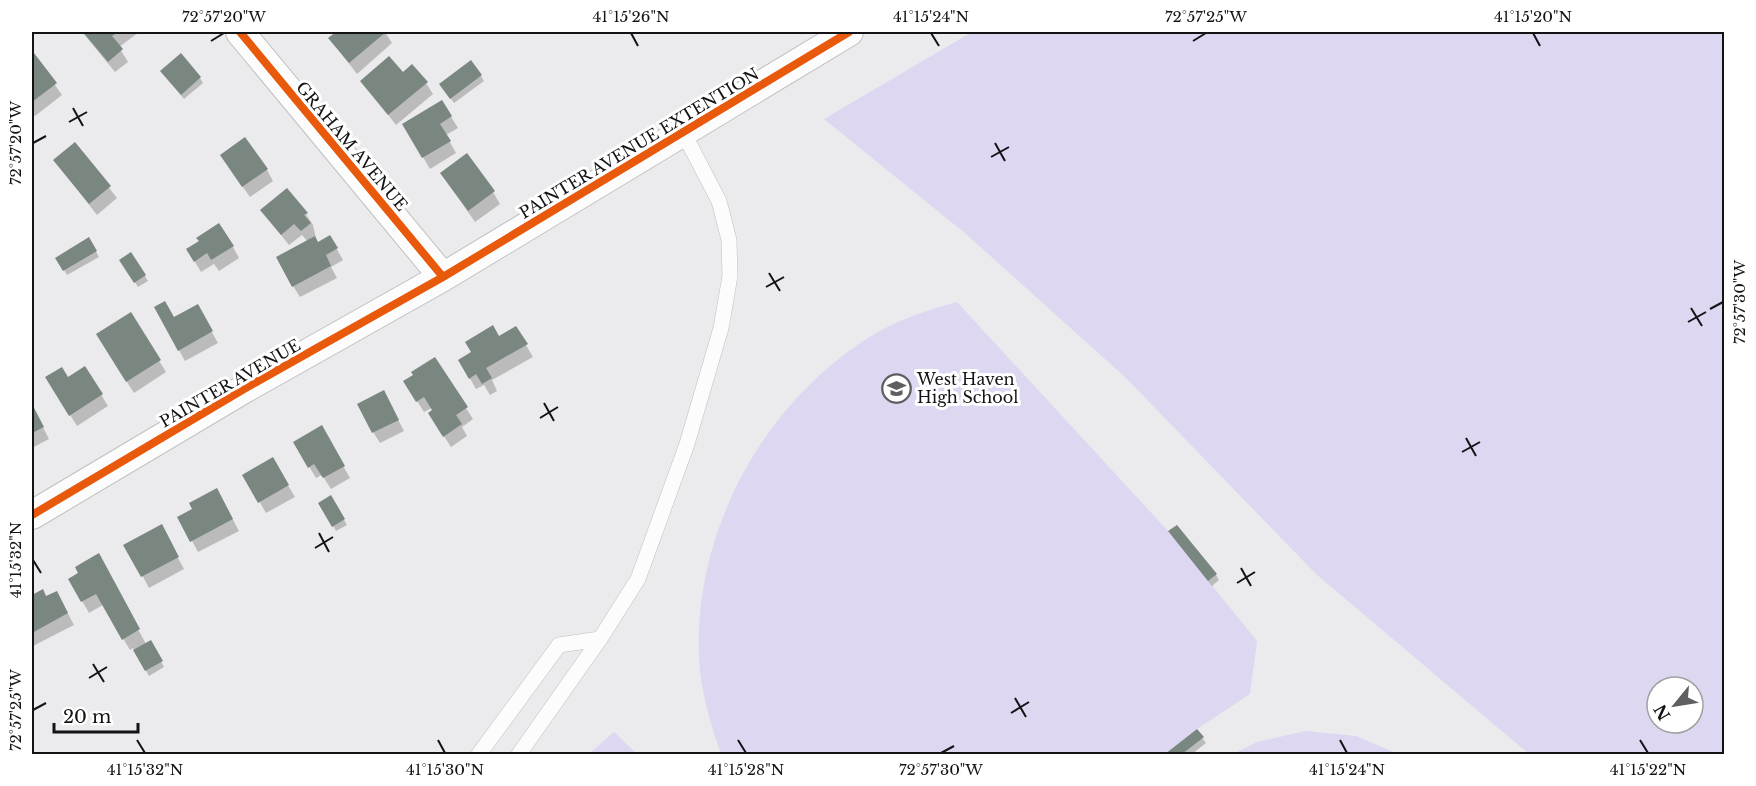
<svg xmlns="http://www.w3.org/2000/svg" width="1756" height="786" viewBox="0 0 1756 786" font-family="'Libre Baskerville',serif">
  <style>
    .green { fill: #ddd7f2; fill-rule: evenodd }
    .shadow { fill: #0003 }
    .building { fill: #7a8680 }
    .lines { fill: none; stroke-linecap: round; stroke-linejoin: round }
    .service-casing { stroke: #c0c0c1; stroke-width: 16 }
    .minor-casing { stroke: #c0c0c1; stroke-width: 30 }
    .service { stroke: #fcfcfc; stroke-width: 15 }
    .minor { stroke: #fcfcfc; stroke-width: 28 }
    .cycleway-casing { stroke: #fff; stroke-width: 11 }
    .cycleway { stroke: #e8590c; stroke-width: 8 }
    .ticks { fill: none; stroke: #131214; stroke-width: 2 }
    .labels { text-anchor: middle; stroke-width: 6; stroke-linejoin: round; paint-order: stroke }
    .street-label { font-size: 16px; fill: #131214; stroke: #fff }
    .poi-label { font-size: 16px; fill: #131214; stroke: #fff; text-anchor: start }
    .neatline { fill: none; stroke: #131214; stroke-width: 2 }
    .ticks-label { font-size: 15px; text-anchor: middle; fill: #131214 }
  </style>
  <rect width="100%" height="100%" fill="#ebeaec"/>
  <path class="green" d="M972,32h752v722h-195l-213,-180 -191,-197 -159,-143 -142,-115zM1657,687h36v36h-36z
    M957,302l211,229 89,110 -7,53 -53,35 -32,25h-444c-9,-26 -18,-55 -21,-83 -12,-131 61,-268 173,-336 26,-16 55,-25 84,-33z
    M1306,731l50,5 42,18h-165l24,-12z
    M614,732l23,22h-48z"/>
  <path class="shadow" d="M82,32h55l1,1 -19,14 9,15 -13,10z
    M338,32h47l7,11 -35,31 -27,-35z
    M34,55l28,40 -27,21 -3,-5v-54z
    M403,74l23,9 7,11 -37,31 -34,-44z
    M165,76l35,2 3,5 -19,16z
    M481,76l3,5 -30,22 -10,-13z
    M442,102l16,26 -12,7 10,18 -26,16 -26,-44z
    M75,144l42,54 -20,17 -42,-54z
    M228,166l39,4 6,11 -23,16z
    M442,174l51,18 7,12 -25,18z
    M286,190l20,24 7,11 4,18 13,-6 13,23 -12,7 6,11 -37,19 -7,-11 15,-44 -6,-7 -13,10 -27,-34z
    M89,239l10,18 -32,18 -10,-17z
    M233,247l6,11 -20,13 -5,-7 -13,8 -13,-22z
    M121,260l24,16 3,5 -10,6z
    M197,306l21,37 -33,18 -29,-53 18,11z
    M130,314l36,58 -32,21 -30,-47z
    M516,328l17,29 -41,23 5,11 -7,4 -6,-10 -8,4 -16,-28z
    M85,368l23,38 -31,20 -23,-37z
    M412,393l54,15 7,11 -11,8 5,9 -16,11 -15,-23 -4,-16 -8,4z
    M390,404l14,27 -24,12 -7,-11z
    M32,406l17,33 -17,9z
    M321,427l29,51 -19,11 -9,-14 -6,3 -21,-35z
    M272,459l23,38 -29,16 -22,-38z
    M331,497l16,28 -11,6 -16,-28z
    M223,501l16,30 -41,21 -19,-35z
    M1173,537l43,38 3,5 -7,6z
    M167,538l17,31 -35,19 -23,-43z
    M98,555l48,89 4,-2 14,25 -15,9 -16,-28 -3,2 -27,-45 -14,8 -19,-33z
    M42,591l4,7 17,6 11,21 -41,21 -1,-49z
    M1197,731l9,12 -14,11h-25z"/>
  <path class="building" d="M83,32h35l-6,4 11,13 -15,13z
    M336,32h50l-37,31 -21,-25z
    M34,53l23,30 -25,19v-47z
    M181,53l20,24 -20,18 -21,-24z
    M389,56l14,16 9,-8 16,18 -40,33 -28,-34z
    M471,60l11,15 -32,24 -11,-15z
    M442,100l10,16 -12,8 11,17 -29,17 -20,-34z
    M245,137l23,32 -26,18 -22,-32z
    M75,142l36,44 -22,18 -36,-44z
    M467,153l28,38 -27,20 -28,-38z
    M287,188l21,25 -4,2 7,8 -10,8 -7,-7 -13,11 -21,-25z
    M219,223l15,23 -23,14 -4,-7 -13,9 -8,-13 13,-8 -3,-3z
    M330,235l8,13 -12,7 5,11 -39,21 -16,-30 39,-21 3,6z
    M89,237l8,14 -34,20 -8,-13z
    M131,252l15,23 -12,8 -15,-23z
    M165,301l9,16 24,-13 15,27 -35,20 -24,-44z
    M131,312l30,48 -35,22 -30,-48z
    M493,325l6,11 17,-10 12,18 -42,24 6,10 -10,6 -6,-10 -7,5 -11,-19 13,-8 -6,-10z
    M435,357l33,50 -12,8 6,9 -19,13 -15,-24 4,-3 -8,-13 -8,5 -13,-21 10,-6 -2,-3z
    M85,366l18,28 -34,22 -24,-39 17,-10 6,10z
    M384,390l15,30 -27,13 -15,-29z
    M32,404l12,23 -12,6z
    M322,425l23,41 -22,12 -9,-14 -6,4 -15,-26z
    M273,457l16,28 -31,18 -16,-28z
    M217,488l16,31 -43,23 -13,-25 15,-8 -3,-6z
    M331,495l14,24 -13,8 -14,-24z
    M162,524l17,33 -38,20 -18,-32z
    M1177,525l40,49 -9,7 -40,-50z
    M99,553l41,76 -18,11 -26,-46 -15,8 -13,-23 10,-6 -3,-6z
    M43,589l3,7 11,-5 11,22 -36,20v-38z
    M151,640l12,21 -18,10 -12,-21z
    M1197,729l7,8 -22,17h-17z"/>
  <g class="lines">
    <defs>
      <path id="service" d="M479,754l80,-109 41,-6
        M519,754l81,-115 38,-60 49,-135 34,-116 9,-52 -1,-36 -10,-39 -36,-69"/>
      <path id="minor" d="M240,32l203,245
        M32,515l212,-126 199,-112 406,-245"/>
    </defs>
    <use href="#service" class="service-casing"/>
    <use href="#minor" class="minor-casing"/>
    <use href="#service" class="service"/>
    <use href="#minor" class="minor"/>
    <defs>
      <path id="cycleway" d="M240,32l203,245
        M32,515l212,-126 199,-112 406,-245"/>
    </defs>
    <use href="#cycleway" class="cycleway-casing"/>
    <use href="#cycleway" class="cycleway"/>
  </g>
  <path class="ticks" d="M631,33l7,13M931,33l8,13M1533,33l7,13M211,41l13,-8M1193,41l13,-8M73,108l10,18M69,122l18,-10M33,143l13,-7M995,143l10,18M991,157l18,-10M769,273l11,18M766,287l18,-10M1691,308l11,18M1710,309l13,-7M1688,322l18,-10M544,403l10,18M540,418l18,-11M1466,438l10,18M1462,452l18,-10M319,533l10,19M315,548l18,-11M33,560l8,13M1241,568l10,18M1237,583l18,-11M93,664l11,18M89,678l18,-11M1015,698l11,19M33,710l13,-7M1011,713l18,-11M137,740l8,13M438,740l7,13M738,740l8,13M1340,740l7,13M1640,740l8,13M941,753l13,-7"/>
  <defs>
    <symbol id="school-ring" viewBox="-11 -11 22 22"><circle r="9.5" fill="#fff" stroke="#5f5e60" stroke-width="1.5"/><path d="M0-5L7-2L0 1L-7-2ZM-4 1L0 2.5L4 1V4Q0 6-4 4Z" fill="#5f5e60"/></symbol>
  </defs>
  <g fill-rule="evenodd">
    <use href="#school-ring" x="880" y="372" width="33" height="33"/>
  </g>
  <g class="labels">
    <g class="street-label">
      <text transform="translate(639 143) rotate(-31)" y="6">PAINTER AVENUE EXTENTION</text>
      <text transform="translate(352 146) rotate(50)" y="6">GRAHAM AVENUE</text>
      <text transform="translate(230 383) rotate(-30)" y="6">PAINTER AVENUE</text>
    </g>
    <g class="poi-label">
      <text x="917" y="385">West Haven<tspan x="917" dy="18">High School</tspan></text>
    </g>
  </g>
  <rect width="1756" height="786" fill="none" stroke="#ffffff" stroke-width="66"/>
  <g transform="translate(1675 705) rotate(240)"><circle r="28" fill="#ffffff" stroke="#a1a0a1" stroke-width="1.5"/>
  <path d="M0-4.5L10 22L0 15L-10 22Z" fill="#5f5e60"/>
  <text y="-9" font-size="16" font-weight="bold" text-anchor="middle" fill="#131214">N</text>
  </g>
  <path d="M54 723v9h84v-9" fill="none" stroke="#131214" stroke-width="3"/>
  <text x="63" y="723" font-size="18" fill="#131214" stroke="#ffffff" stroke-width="4.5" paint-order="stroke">20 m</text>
  <rect x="33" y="33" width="1690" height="720" class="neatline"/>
  <g class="ticks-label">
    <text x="224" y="22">72°57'20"W</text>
    <text x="631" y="22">41°15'26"N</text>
    <text x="931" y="22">41°15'24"N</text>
    <text x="1206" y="22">72°57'25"W</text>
    <text x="1533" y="22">41°15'20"N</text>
    <text transform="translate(16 143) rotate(-90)" y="5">72°57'20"W</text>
    <text transform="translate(1740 302) rotate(-90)" y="5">72°57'30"W</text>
    <text transform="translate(16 560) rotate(-90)" y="5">41°15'32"N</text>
    <text transform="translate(16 710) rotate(-90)" y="5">72°57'25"W</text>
    <text x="145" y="775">41°15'32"N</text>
    <text x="445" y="775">41°15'30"N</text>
    <text x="746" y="775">41°15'28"N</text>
    <text x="941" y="775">72°57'30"W</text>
    <text x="1347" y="775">41°15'24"N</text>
    <text x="1648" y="775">41°15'22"N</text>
  </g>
</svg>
